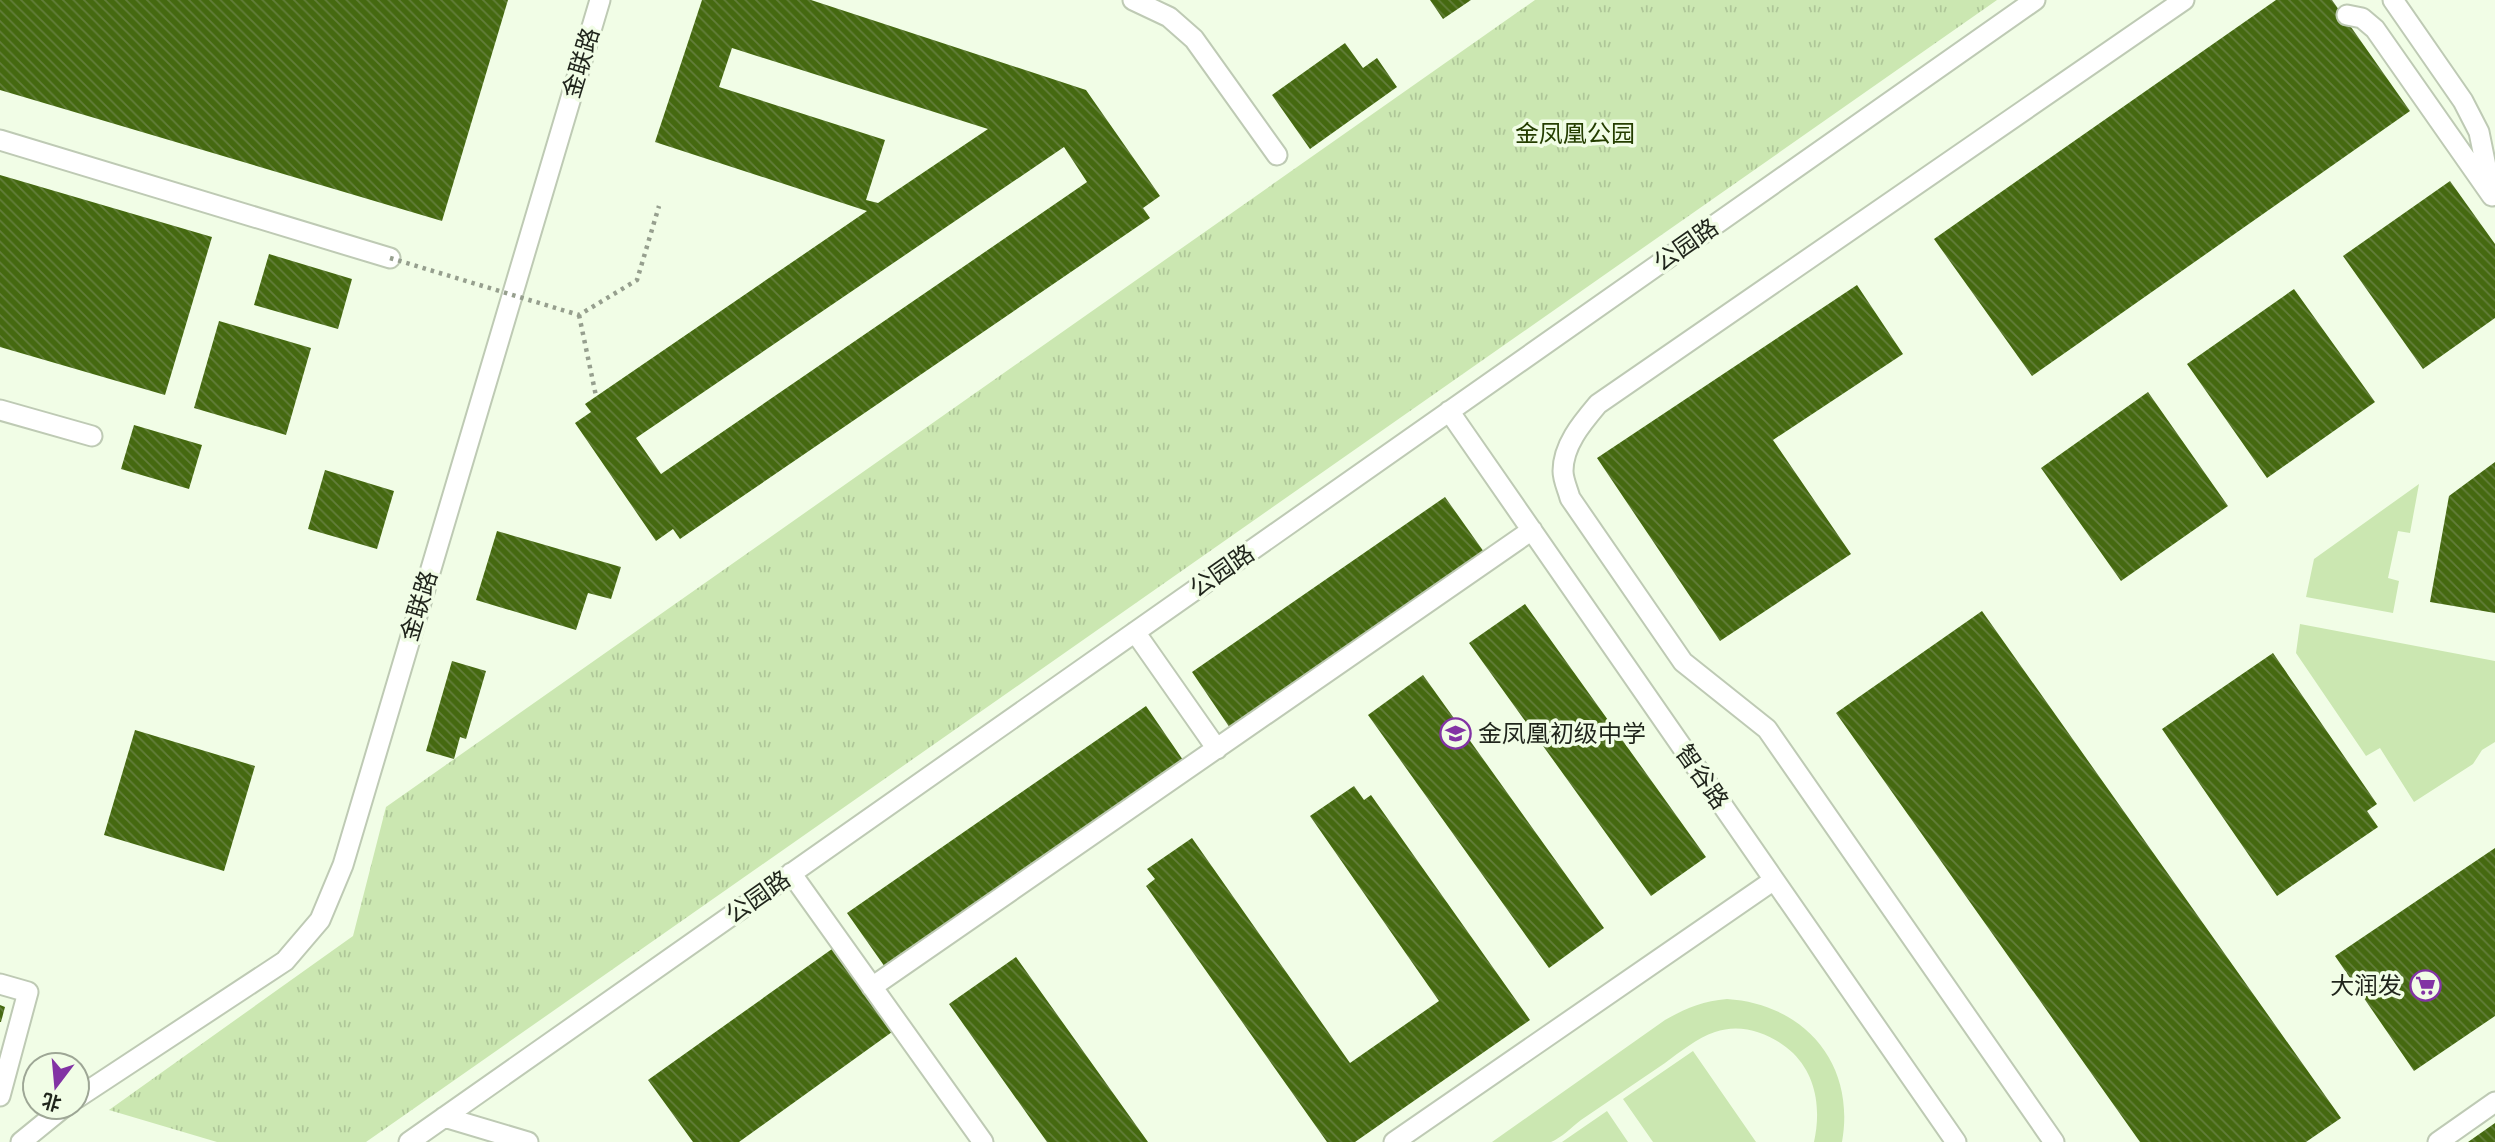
<svg xmlns="http://www.w3.org/2000/svg" width="2495" height="1142" viewBox="0 0 2495 1142" font-family="'Public Sans','Noto Sans SC',sans-serif">
  <style>
    .grass { fill: #cbe7b1 }
    .park { fill: url(#park-tufts) }
    .building { fill: url(#building-back-hatch); fill-rule: evenodd }
    .lines { fill: none; stroke-linecap: round; stroke-linejoin: round }
    .lane-casing { stroke: #becab4; stroke-width: 23 }
    .path { stroke: #969f8e; stroke-width: 4.5; stroke-dasharray: 3.5 5; stroke-linecap: butt }
    .lane { stroke: #fff; stroke-width: 19 }
    .path-bridge { stroke: #969f8e; stroke-width: 4.5; stroke-dasharray: 3.5 5; stroke-linecap: butt }
    .labels { text-anchor: middle; stroke-width: 7; stroke-linejoin: round; paint-order: stroke }
    .street-label { font-size: 24px; fill: #1f241b; stroke: #f1fde6 }
    .park-label { font-size: 24px; fill: #243d00; stroke: #f1fde6 }
    .poi-label { font-size: 24px; fill: #1f241b; stroke: #f1fde6; text-anchor: start }
  </style>
  <defs>
    <pattern id="park-tufts" width="24" height="20" patternUnits="userSpaceOnUse" patternTransform="scale(1.75)"><rect width="24" height="20" fill="#cbe7b1"/><path d="M3 7l-1-3M5 7V3M7 7l1-3M15 17l-1-3M17 17v-4M19 17l1-3" fill="none" stroke="#aec698"/></pattern>
    <pattern id="building-back-hatch" width="6" height="6" patternUnits="userSpaceOnUse" patternTransform="scale(1.75)"><rect width="6" height="6" fill="#456910"/><path d="M-1 5l2 2M0 0l6 6M5-1l2 2" fill="none" stroke="#637e3b"/></pattern>
  </defs>
  <rect width="100%" height="100%" fill="#f1fde6"/>
  <path class="grass" d="M2419,484l-9,49 -12,-2 -10,47 11,3 -6,32 -87,-16 8,-38z
    M2300,624l195,37v81l-13,8 -9,14 -59,38 -34,-54 -14,8 -70,-103z
    M1727,999c77,5 129,64 115,143h-28c7,-32 3,-65 -21,-89 -20,-19 -51,-31 -78,-21 -18,6 -35,20 -50,31 -28,19 -56,38 -84,57 -9,7 -20,18 -30,22 -11,0 -46,0 -59,0l173,-122c21,-12 38,-19 62,-21z
    M1693,1051l63,91h-103l-30,-43z
    M1607,1111l21,31h-66z"/>
  <path class="park" d="M1535,0h462l-1631,1142h-149l-108,-32 244,-174 33,-129z"/>
  <path class="building" d="M0,0h508l-66,221 -442,-131z
    M702,0h109l275,90 74,106 -17,12 7,10 -470,321 -7,-10 -17,12 -81,-118 16,-11 -6,-8 282,-193 -212,-69zM732,48l256,81 -110,74 -12,-3 19,-60 -166,-53zM1064,147l23,35 -426,292 -25,-36z
    M1430,0h41l-28,19z
    M2276,0h56l78,111 -378,265 -98,-137z
    M1345,43l18,25 14,-10 20,29 -87,62 -38,-54z
    M0,175l212,62 -47,158 -165,-48z
    M2450,181l45,63v74l-72,51 -80,-113z
    M269,254l83,25 -14,50 -84,-24z
    M1857,285l46,69 -130,86 78,114 -131,87 -123,-183z
    M2294,289l81,113 -108,76 -80,-114z
    M219,321l92,27 -25,87 -92,-27z
    M2148,392l80,114 -107,75 -80,-113z
    M134,425l68,20 -13,44 -68,-20z
    M2495,462v151l-65,-11 19,-106z
    M325,470l69,21 -17,58 -69,-20z
    M1445,497l39,55 -254,176 -38,-56z
    M497,531l124,36 -10,32 -23,-6 -12,37 -100,-30z
    M1525,604l181,253 -55,39 -182,-253z
    M1982,611l359,507 -35,24h-166l-304,-429z
    M2273,653l104,151 -10,7 11,16 -101,69 -115,-167z
    M452,661l34,10 -20,68 -6,-2 -6,22 -28,-8z
    M1423,675l181,253 -55,40 -181,-253z
    M1146,706l37,54 -298,207 -38,-54z
    M135,730l120,36 -31,105 -120,-36z
    M1354,786l10,14 7,-5 159,225 -175,122h-28l-181,-256 9,-7 -8,-10 45,-31 158,225 89,-62 -129,-185z
    M2495,848v168l-81,55 -79,-115z
    M832,949l60,83 -153,110h-46l-45,-62z
    M1016,957l132,185h-101l-98,-138z
    M0,1005l5,2 -4,15h-1z
    M2495,1123v19h-27z"/>
  <g class="lines">
    <defs>
      <path id="lane" d="M1133,0l36,17 25,22 83,116
        M2393,0l70,101 16,31 11,54
        M2347,15l15,3 13,11 117,167
        M0,140l390,118
        M0,410l92,26
        M1449,411l507,731
        M1135,632l82,117
        M791,873l192,269
        M0,984l28,8 -28,104
        M872,987l660,-457
        M77,1098l208,-137 35,-41 23,-55 257,-865
        M444,1117l84,25
        M21,1142l43,-35
        M409,1142l1626,-1142
        M1394,1142l380,-262
        M2054,1142l-287,-413 -84,-67 -113,-164c-2,-8 -7,-18 -7,-27 0,-26 19,-48 35,-67l586,-404
        M2438,1142l57,-40"/>
    </defs>
    <use href="#lane" class="lane-casing"/>
    <path class="path" d="M579,315l17,81"/>
    <use href="#lane" class="lane"/>
    <path class="path-bridge" d="M390,258l189,57 58,-35 22,-74"/>
  </g>
  <defs>
    <symbol id="school-ring" viewBox="-11 -11 22 22"><circle r="9.5" fill="#f1fde6" stroke="#8233a4" stroke-width="1.5"/><path d="M0-5L7-2L0 1L-7-2ZM-4 1L0 2.5L4 1V4Q0 6-4 4Z" fill="#8233a4"/></symbol>
    <symbol id="supermarket-ring" viewBox="-11 -11 22 22"><circle r="9.5" fill="#f1fde6" stroke="#8233a4" stroke-width="1.5"/><path d="M-6-5.5h2.5l.6 2H6L4.5 2H-2.5L-4.4-4H-6ZM-1.5 3.2a1.3 1.3 0 1 0 .1 0ZM3 3.2a1.3 1.3 0 1 0 .1 0Z" fill="#8233a4"/></symbol>
  </defs>
  <g fill-rule="evenodd">
    <use href="#school-ring" x="1438" y="716" width="35" height="35"/>
    <use href="#supermarket-ring" x="2408" y="968" width="35" height="35"/>
  </g>
  <g class="labels">
    <g class="street-label">
      <text transform="translate(581 63) rotate(-73)" y="8">金联路</text>
      <text transform="translate(1686 245) rotate(-35)" y="8">公园路</text>
      <text transform="translate(1222 571) rotate(-35)" y="8">公园路</text>
      <text transform="translate(419 606) rotate(-73)" y="8">金联路</text>
      <text transform="translate(1702 777) rotate(55)" y="8">智谷路</text>
      <text transform="translate(758 897) rotate(-35)" y="8">公园路</text>
    </g>
    <g class="park-label">
      <text x="1575" y="142">金凤凰公园</text>
    </g>
    <g class="poi-label">
      <text x="1478" y="742">金凤凰初级中学</text>
      <text x="2402" y="994" text-anchor="end">大润发</text>
    </g>
  </g>
  <g transform="translate(56 1086) rotate(196)"><circle r="33" fill="#f1fde6" stroke="#9da695" stroke-width="2"/>
  <path d="M0-5L12 26L0 18L-12 26Z" fill="#8233a4"/>
  <text y="-10" font-size="19" font-weight="bold" text-anchor="middle" fill="#1f241b">北</text>
  </g>
</svg>
